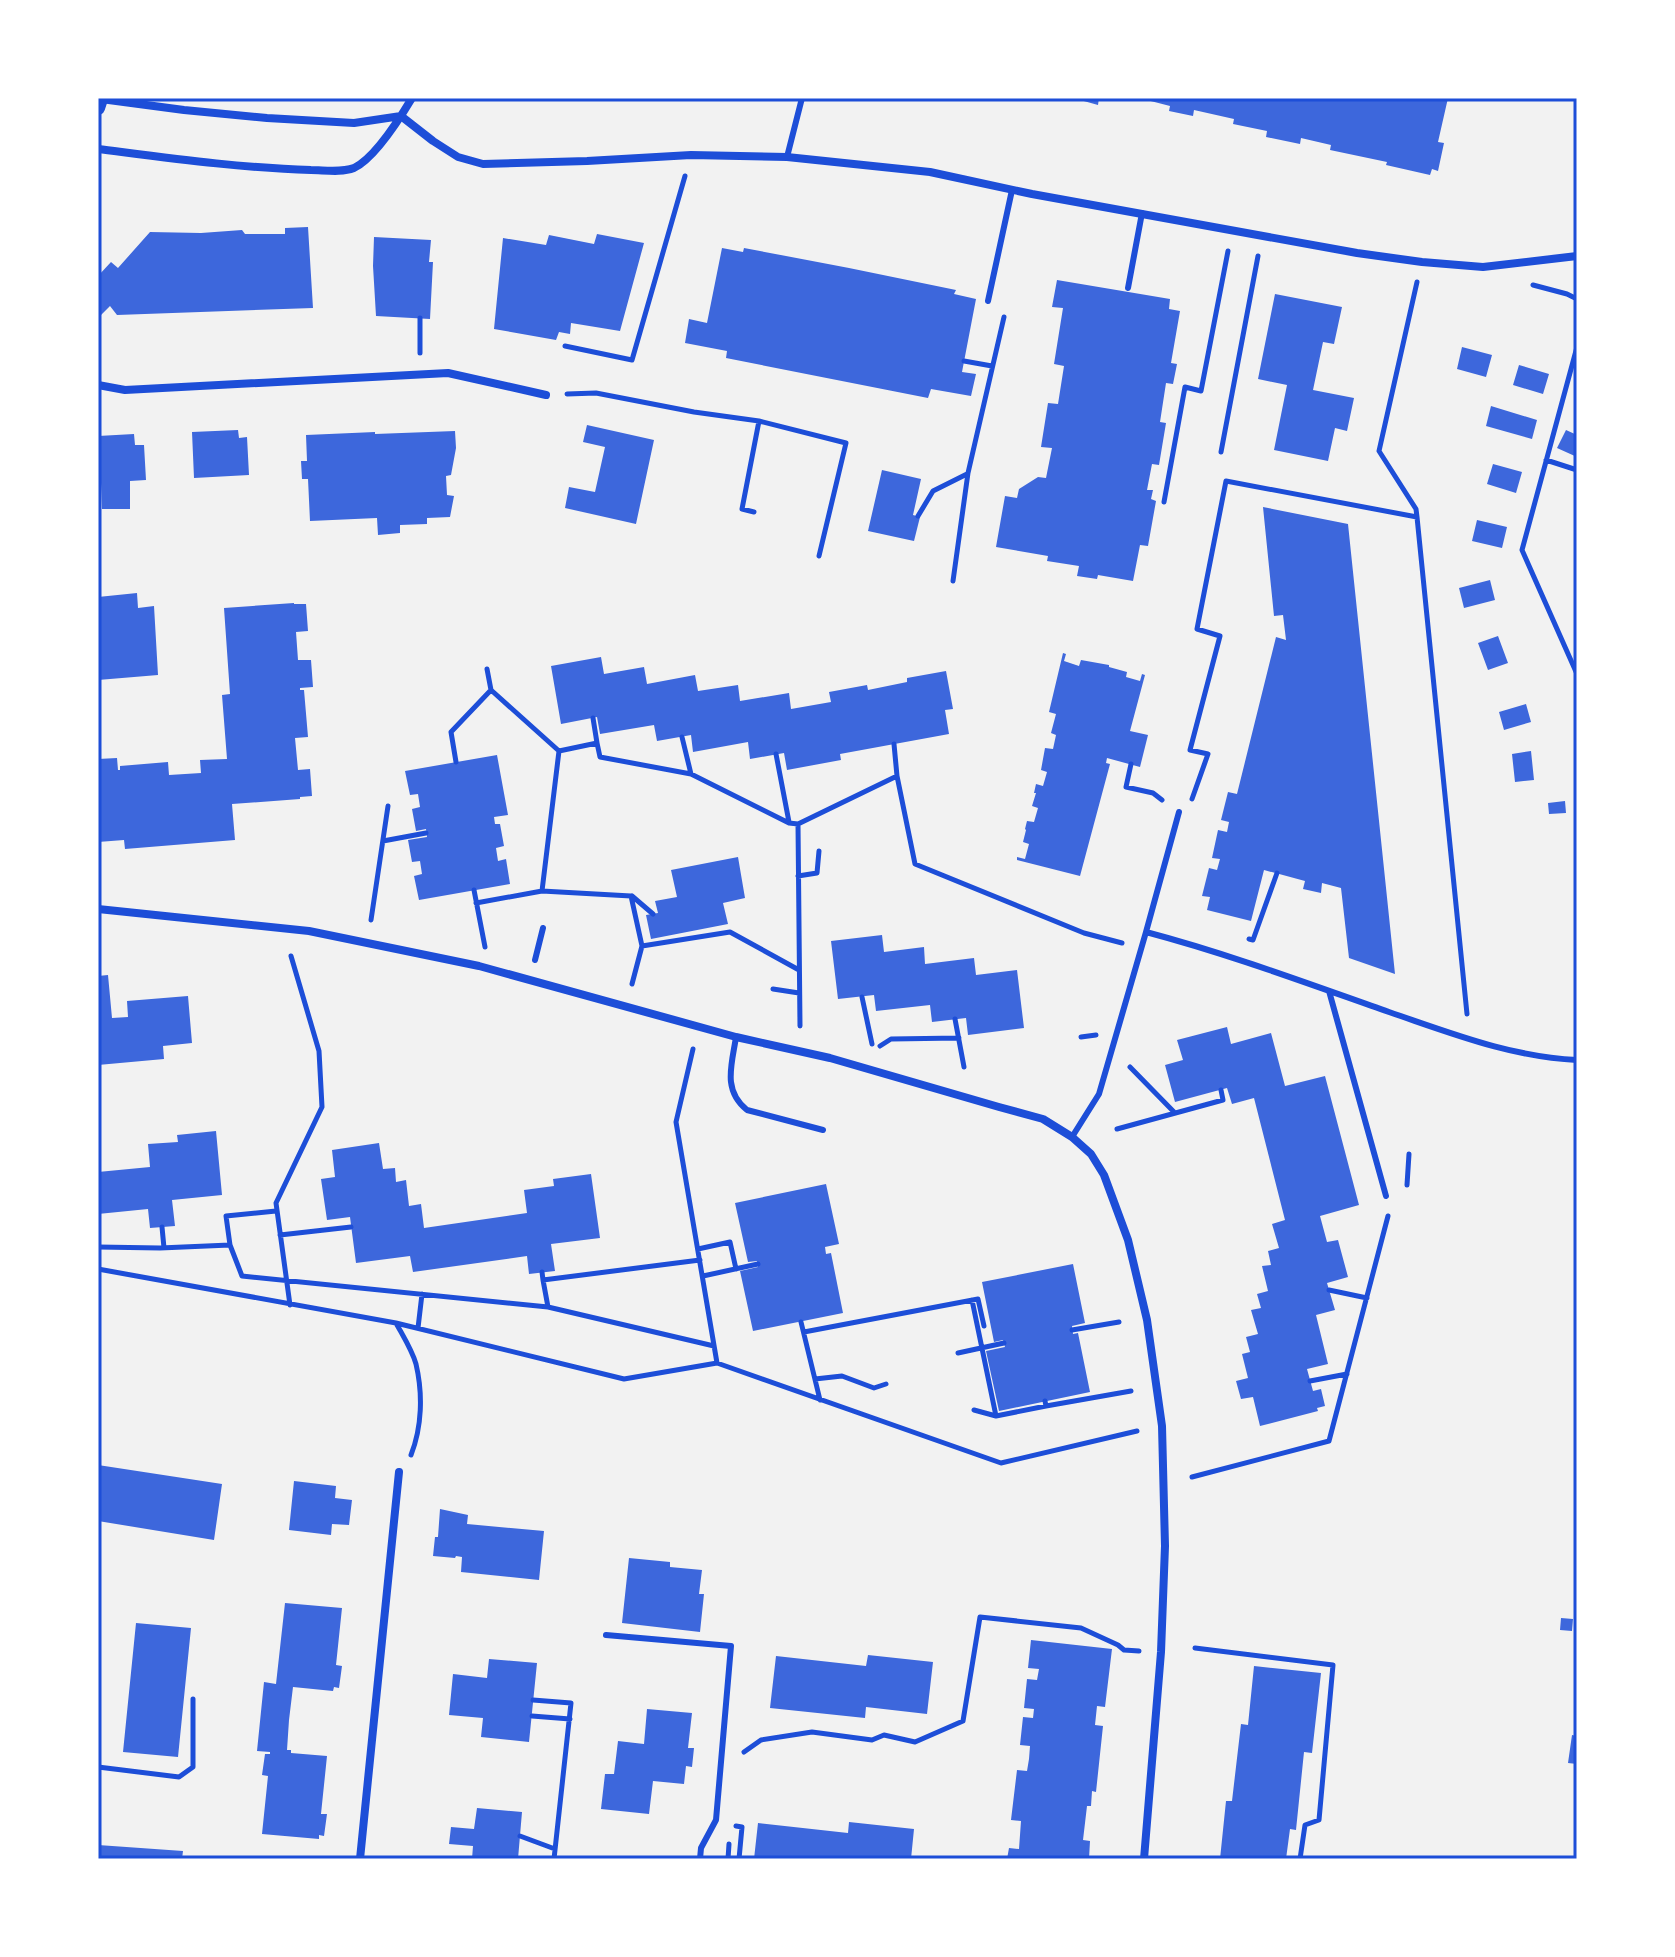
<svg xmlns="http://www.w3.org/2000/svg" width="1675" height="1957" viewBox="0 0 1675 1957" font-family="'Exo 2',sans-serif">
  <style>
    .building { fill: #3d67dc }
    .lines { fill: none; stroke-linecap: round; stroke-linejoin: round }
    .path { stroke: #1d4ed8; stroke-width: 5 }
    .service { stroke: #1d4ed8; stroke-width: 6 }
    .minor { stroke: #1d4ed8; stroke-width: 8 }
    .tertiary { stroke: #1d4ed8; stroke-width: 14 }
    .neatline { fill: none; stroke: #1d4ed8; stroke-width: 3 }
  </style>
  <rect width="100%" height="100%" fill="#f2f2f2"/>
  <path class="building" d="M1073,98h26l-1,7z
    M1139,98h309l-10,44 6,1 -6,28 -6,-2 -2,6 -44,-10 1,-3 -57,-12 1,-5 -30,-7 -1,6 -34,-7 1,-6 -34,-7 1,-5 -40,-9 -1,6 -24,-5 1,-5z
    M308,227l5,81 -196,7 -7,-9 -10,10 -2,-2v-38l13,-14 7,6 32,-36 51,1 41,-3 3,4h40v-6z
    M597,234l47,9 -24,88 -49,-8 -1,11 -11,-2 -3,8 -62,-11 9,-91 43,7 3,-10 45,9z
    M374,237l57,3 -2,22h4l-3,57 -54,-3 -3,-50z
    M722,248l21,4 1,-4 105,20 107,22 -2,4 22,5 -14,73 14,2 -5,22 -40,-7 -3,9 -202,-40 1,-7 -42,-8 4,-24 18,4z
    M1057,280l113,19 -1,10 11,2 -9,52 6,1 -4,20 -7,-1 -6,39 6,1 -7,42 -7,-1 -5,26h6l-2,9 5,2 -8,45 -8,-1 -7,36 -35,-6 -1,4 -20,-3 2,-10 -32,-5 1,-5 -52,-9 9,-51 12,2 2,-9 19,-12 8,1 6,-30 -11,-1 7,-44 10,1 6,-38 -10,-2 9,-56 -11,-1z
    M1275,294l67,13 -8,37 -11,-2 -10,48 41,8 -7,33 -12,-3 -7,33 -54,-11 13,-65 -29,-6z
    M1462,347l30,8 -6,22 -29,-8z
    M1519,365l30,9 -6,20 -30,-9z
    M1491,406l46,14 -5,19 -46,-13z
    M587,425l67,15 -18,84 -71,-16 4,-21 26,5 10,-45 -22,-5z
    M238,430l1,8 8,-1 2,38 -55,3 -2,-46z
    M1566,430l11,5v22l-20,-9z
    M455,431l1,17 -5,27 -5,1 1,19 7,1 -4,21 -23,1v6l-27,1v8l-22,2 -1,-17 -67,3 -2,-42h-6l-1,-18h6l-1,-26 69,-3v2z
    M134,434l1,11h9l2,35 -16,1v28h-28l-1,-26h-3v-47z
    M1493,464l29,8 -6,21 -29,-9z
    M882,470l39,9 -8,36 7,2 -6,24 -46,-10z
    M1263,507l85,17 47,450 -46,-16 -8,-70 -19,-5 -1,10 -18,-4 2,-8 -41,-11 -13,51 -44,-11 3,-13 -8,-1 7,-28 8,2 3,-11 -8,-1 6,-28 9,2 2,-10 -8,-2 7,-28 9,2 39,-157 10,3 -3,-25 -9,1z
    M1477,520l30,7 -5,21 -30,-7z
    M1490,580l5,20 -31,8 -5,-20z
    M137,593l1,15 16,-2 4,69 -60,5v-83z
    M294,603v1h12l2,27 -12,1 2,28h13l2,27 -13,1v2h4l4,47 -13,1 3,32 12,-1 2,27 -12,1v2l-68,5 3,36 -110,9 -1,-9 -26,2v-83l19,-1 1,12h2v-4l48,-4 1,13 32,-2 -1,-13 27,-1 -5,-64 8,-1 -6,-86z
    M1498,636l10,27 -20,7 -10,-27z
    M1063,653l3,1 -2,7 15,5 2,-6 28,5v2l18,5 -1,5 14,4 2,-7 3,1 -15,56 18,4 -8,32 -33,-9 -1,5 4,1 -30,112 -63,-16v-3l8,2 4,-15 -6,-2 3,-12 -1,-1 2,-8 7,1 4,-14 -6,-2 4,-13h-2l2,-9 7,2 4,-14 -6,-2 4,-22 8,1 3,-14 -5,-2 5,-19 -7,-2z
    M601,657l3,17 40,-7 3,17 48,-9 3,16 40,-6 2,16 49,-8 2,16 40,-7 -2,-10 38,-7 1,5 39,-8v-4l39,-7 7,38 -8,1 4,24 -109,20 1,6 -54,10 -3,-17 -34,6 -2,-17 -55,10 -2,-17 -34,6 -3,-16 -54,9 -3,-17 -36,7 -10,-58z
    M1526,704l5,18 -27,8 -5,-18z
    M1531,751l3,29 -19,2 -3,-28z
    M497,755l11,60 -14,2 1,7h5l4,22 -8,2 2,13 8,-2 4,25 -91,16 -5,-24 8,-2 -2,-13 -8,1 -4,-22 19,-3 -1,-8 -10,2 -4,-22 8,-2 -2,-13 -8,1 -5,-24z
    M1565,801l1,12 -17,1 -1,-11z
    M738,857l7,41 -22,5 5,21 -77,15 -5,-24 12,-2 -3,-12 22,-4 -6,-27z
    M882,935l2,17 40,-5 1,17 49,-6 2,17 41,-5 7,58 -56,7 -2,-17 -34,4 -2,-17 -54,6 -2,-16 -36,4 -7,-58z
    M108,975l4,43 16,-1 -1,-16 61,-5 4,47 -29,3 1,13 -66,6v-89z
    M1227,1027l4,17 40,-11 14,53 40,-10 34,129 -39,11 7,26 11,-2 10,37 -21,6 8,27 -19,5 12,49 -21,5 6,22 8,-2 4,17 -8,2 1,3 -58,15 -7,-29 -12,2 -5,-18 12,-3 -6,-24 8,-2 -4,-15 12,-3 -7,-24 10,-2 -4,-14 11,-3 -6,-25 9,-1 -3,-14 11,-3 -7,-24 13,-4 -31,-122 -22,6 -5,-16 -52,14 -10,-37 18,-5 -6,-20z
    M216,1131l6,64 -50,5 3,26 -25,2 -2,-19 -50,5v-42l52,-5 -2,-23 30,-2 -1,-7z
    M379,1143l4,26 12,-1 1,14 10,-2 3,26 12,-2 3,24 103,-15 -3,-23 30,-4 -1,-7 38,-5 9,64 -49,6 4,27 -26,3 -2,-18 -114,16 -3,-16 -54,7 -6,-46 -23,3 -6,-41 14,-2 -3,-27z
    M826,1184l13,60 -14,3 1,7 5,-1 12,60 -90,18 -13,-60 18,-4 -1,-6 -9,1 -13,-59z
    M1073,1264l12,59 -13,3 1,8 5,-1 12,59 -91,19 -13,-60 19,-4 -2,-7 -9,2 -12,-60z
    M98,1465l124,19 -8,56 -116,-19z
    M294,1481l42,5 -1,12 17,2 -3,25 -17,-1 -1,11 -42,-5z
    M440,1509l28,6 -1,9 77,7 -5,49 -78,-8 1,-15 -6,-1 -1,2 -22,-2 2,-19h3z
    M629,1558l41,4v5l32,3 -3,24h5l-4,38 -78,-9z
    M285,1603l57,5 -6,57 6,1 -3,22 -5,-1 -1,4 -40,-4 -4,33 -2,30h4v3l36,3 -6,58h6l-3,22 -5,-1v4l-57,-5 6,-58 -6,-1 3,-21h5v-2l-13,-1 7,-69 12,2z
    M1561,1618l12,1 -1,12 -12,-1z
    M136,1623l55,5 -13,129 -55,-5z
    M1031,1640l81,9 -7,58 -8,-1 -2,19 8,1 -7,66 -4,-1 -1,15h-4l-4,34 7,1 -1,18h-82l2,-11 10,1 2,-28 -10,-1 6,-50 10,1 2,-12 1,-13 -10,-1 3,-28 10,1 1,-9 -10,-1 3,-29 10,1 2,-11 -11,-1z
    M868,1655l65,7 -6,52 -61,-7 -1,11 -95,-10 6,-52 90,10z
    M489,1659l48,4 -8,79 -48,-5 2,-19 -34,-3 4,-41 34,4z
    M1254,1666l67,7 -9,80 -8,-1 -8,78 -6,-1 -4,30h-66l6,-58h6l9,-77 7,1z
    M647,1709l45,4 -4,35h6l-2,19 -6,-1 -2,18 -31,-3 -4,33 -48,-5 4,-35h9l4,-33 26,3z
    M1572,1735l5,1v28l-9,-1z
    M477,1808l45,4 -4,47h-46l1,-13 -24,-2 2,-17 23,2z
    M849,1822l65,7 -3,30h-157l4,-36 90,10z
    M98,1845l85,6 -1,8h-84z"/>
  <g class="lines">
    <path class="path" d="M1417,282l-38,169 37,58 1,8 50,497
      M1533,285l34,9 10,5
      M565,346l67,14 53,-184
      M1577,347l-55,203 55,124
      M420,353v-35
      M964,361l28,5
      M567,394l29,-1 98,19 65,9 87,22 -27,113
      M1221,452l37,-196
      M1546,460l31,10
      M1164,502l21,-115 16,4 27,-140
      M754,512l-12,-3 17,-88
      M918,516l15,-25 34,-17
      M953,581l15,-108 36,-156
      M487,669l4,21
      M593,718l4,25
      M682,737l9,37
      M894,744l3,32
      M776,754l13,68
      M456,762l-5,-30 40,-42 68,61
      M1131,764l-5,23 27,6 9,7
      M1192,799l16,-45 -18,-4 30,-114 -23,-7 29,-148 191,36
      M798,824l2,202
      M383,841l43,-8
      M798,876l19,-3 2,-22
      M474,890l11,57
      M542,891l17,-140 38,-8 3,14 91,17 98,49 9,1 99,-48 18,88 169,69 38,10
      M632,896l21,18
      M476,903l66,-12 89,5 11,50 88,-14 69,38
      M371,920l17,-114
      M1249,939l4,1 24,-67
      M632,984l10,-38
      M773,989l26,4
      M862,997l10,47
      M955,1019l9,48
      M1081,1037l15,-2
      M880,1046l11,-7 68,-1
      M693,1049l-17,73 41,241
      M1130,1067l44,45
      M1117,1129l106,-29 -2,-10
      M1407,1185l2,-31
      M162,1227l2,21
      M280,1235l71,-8
      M230,1245l-4,-29 50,-5
      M98,1247l62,1 70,-3 12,31 306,31 166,39
      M698,1249l32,-7 6,27
      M98,1269l298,54 228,56 93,-16 284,100 136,-32
      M542,1272l1,8 157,-20
      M703,1276l55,-12
      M543,1280l5,27
      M1329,1290l38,8
      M972,1300l24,116
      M290,1305l-14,-102 46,-96 -3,-56 -28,-95
      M801,1322l19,78
      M396,1323c7,13 16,27 20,41 7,30 6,63 -5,91
      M418,1328l4,-34
      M1072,1330l47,-8
      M804,1332l174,-33 6,27
      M958,1353l46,-10
      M815,1379l27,-3 32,12 12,-4
      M1310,1381l37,-7
      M1045,1401l1,5 85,-15
      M974,1410l22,6 50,-10
      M1192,1477l137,-36 59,-225
      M1195,1648l138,17 -14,155 -14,5 -5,34
      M533,1700l38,3 -17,156
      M532,1716l38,3
      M744,1752l17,-12 51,-8 60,8 12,-5 31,7 48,-21 17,-104 101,11 37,17 6,5 15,1
      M98,1767l81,10 14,-10v-68
      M736,1826l6,1 -3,32
      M520,1836l35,13
      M728,1859l1,-15"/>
    <path class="service" d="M787,157l15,-59
      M1128,288l14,-75
      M988,301l24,-111
      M1146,932l33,-120
      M535,960l8,-32
      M1329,991l57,205
      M736,1037c-4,27 -14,53 11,73l76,20
      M1072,1137l27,-43 47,-162c83,22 163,52 243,80 62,21 122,45 188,48
      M606,1635l125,11 -15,174 -15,28 -1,11"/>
    <path class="minor" d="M101,99l83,11 83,8 87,5 47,-7 32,25 25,16 25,7 104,-3 104,-6 96,2 143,15 102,22 325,59 65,9 61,5 94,-11
      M98,149c71,9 142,19 213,21 13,0 30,3 43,-2 21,-10 46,-50 58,-70
      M98,385l27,5 323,-17 98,22
      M98,909l211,22 170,35 257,71 94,21 169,49 44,12 29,18 19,17 13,21 24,65 19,80 15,106 3,120 -4,106 -17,207
      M360,1859l39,-387"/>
    <path class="tertiary" d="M98,98l3,1 -3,9"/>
  </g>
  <rect width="1675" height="1957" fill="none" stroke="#ffffff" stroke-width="200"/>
  <rect x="100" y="100" width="1475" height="1757" class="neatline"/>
</svg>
